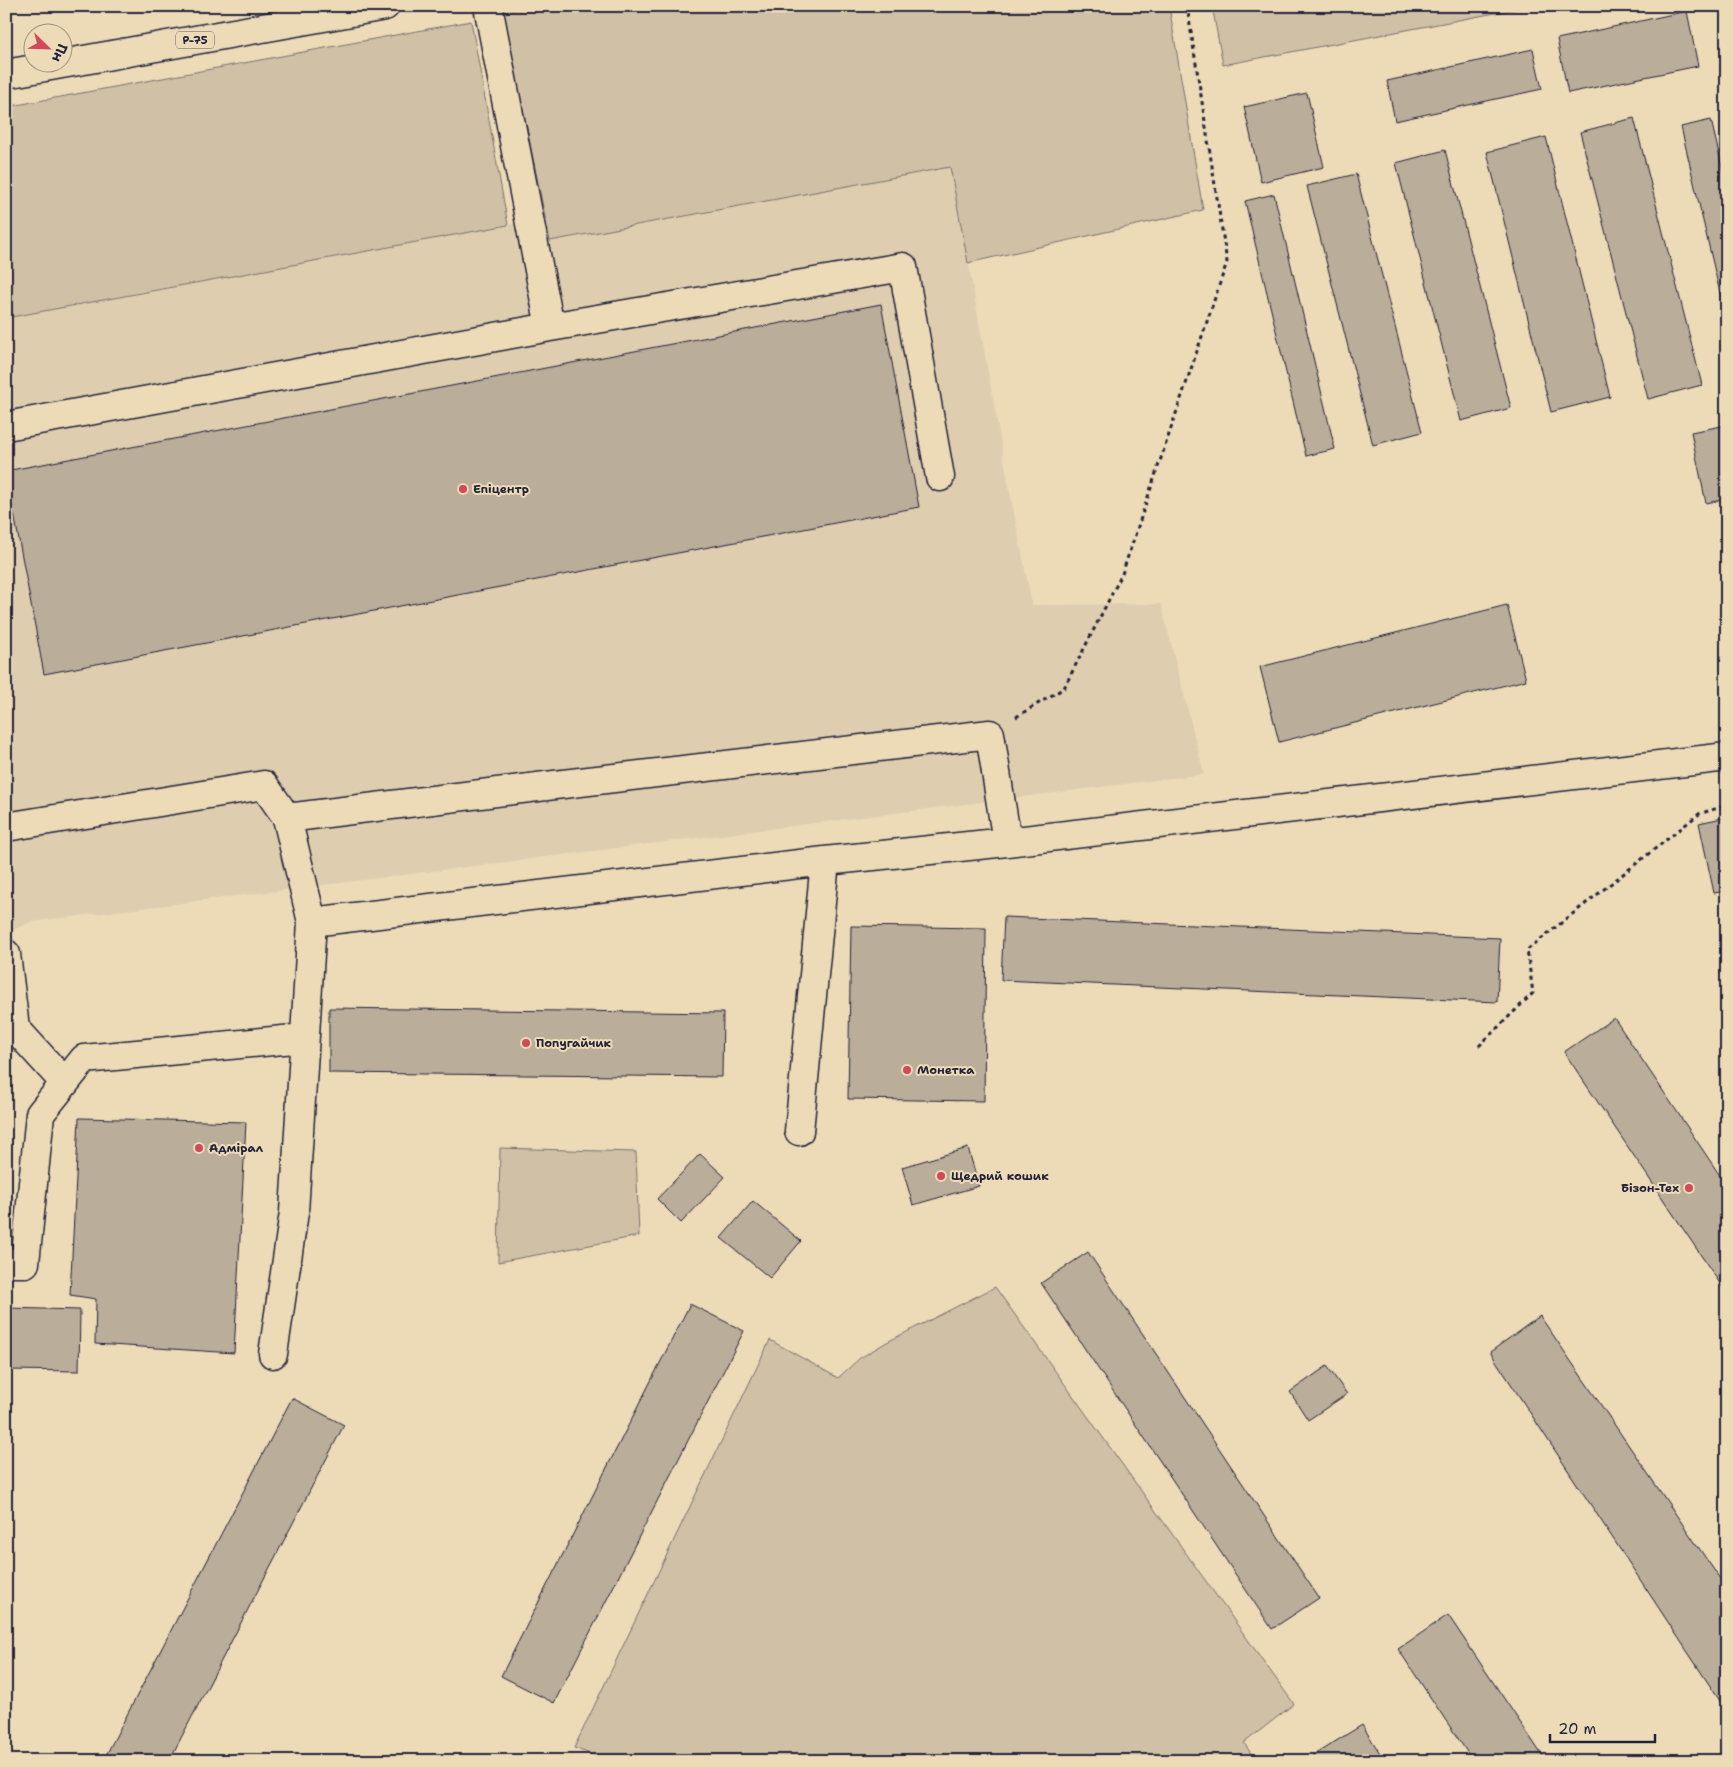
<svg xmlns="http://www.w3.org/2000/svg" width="1733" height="1767" viewBox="0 0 1733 1767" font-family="'Shantell Sans',sans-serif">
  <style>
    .built { fill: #decdaf }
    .green { fill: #d0c0a6; stroke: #797170 }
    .building { fill: #baad99; stroke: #22223b }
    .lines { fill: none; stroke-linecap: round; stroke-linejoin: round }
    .minor-casing { stroke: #22223b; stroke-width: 31 }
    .major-casing { stroke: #22223b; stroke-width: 31 }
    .path { stroke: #22223b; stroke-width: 3; stroke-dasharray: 4 4; stroke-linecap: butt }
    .minor { stroke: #eddbb8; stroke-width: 28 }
    .major { stroke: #eddbb8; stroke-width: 28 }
    .poi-dot { fill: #d1495b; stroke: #eddbb8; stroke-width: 2 }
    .labels { text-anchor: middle; stroke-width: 4; stroke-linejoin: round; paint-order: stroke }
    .shield { fill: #eddbb8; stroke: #5f5a60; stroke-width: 1 }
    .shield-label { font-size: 11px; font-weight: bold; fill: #22223b }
    .poi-label { font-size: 12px; font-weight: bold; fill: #22223b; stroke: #eddbb8; text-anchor: start }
  </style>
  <rect width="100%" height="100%" fill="#eddbb8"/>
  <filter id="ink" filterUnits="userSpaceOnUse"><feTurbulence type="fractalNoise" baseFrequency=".02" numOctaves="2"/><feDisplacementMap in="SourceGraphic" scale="10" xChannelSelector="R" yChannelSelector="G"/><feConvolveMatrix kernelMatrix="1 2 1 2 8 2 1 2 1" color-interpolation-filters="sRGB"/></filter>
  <g filter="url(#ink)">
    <path class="built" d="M951,167l57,315 24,123 129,-1 43,170 -1173,148 -25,11v-615l539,-100 5,23z"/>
    <path class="green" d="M534,6h635l34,204 -235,53 -18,-96 -400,74 -47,-229z
      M1212,6h320l-309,59z
      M471,21l37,204 -502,93v-211z
      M500,1148l136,4 3,84 -141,26z
      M995,1287l299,417 -50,39 12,18h-647l-35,-13 196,-408 68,38 22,-20 27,-16z"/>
    <path class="building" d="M1687,11l11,55 -130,27 -11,-54z
      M1533,49l9,40 -147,32 -8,-40z
      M1307,93l17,74 -63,15 -17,-75z
      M1634,118l68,267 -54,14 -68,-267z
      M1711,120l16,68v135l-46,-196z
      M1546,137l64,260 -59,15 -64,-260z
      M1445,150l66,258 -50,13 -65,-258z
      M1356,174l66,258 -49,13 -66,-259z
      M1274,194l61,255 -29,7 -61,-255z
      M881,304l38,203 -875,167 -38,-203z
      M1727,425v74l-21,4 -15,-71z
      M1507,605l19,75 -247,62 -19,-75z
      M1727,817v74l-13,2 -15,-70z
      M1004,917l496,21 -3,64 -496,-22z
      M851,926l135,2 -2,173 -136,-2z
      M329,1008l394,5 -1,64 -393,-4z
      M1614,1018l113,168v108l-163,-242z
      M79,1118l167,4 -12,231 -139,-9 1,-45 -26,-4z
      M968,1148l11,38 -66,19 -11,-38z
      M700,1154l25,23 -44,46 -24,-24z
      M753,1201l48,40 -31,37 -49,-40z
      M1088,1252l231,346 -47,31 -231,-346z
      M690,1304l54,27 -190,372 -53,-27z
      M6,1308l74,2 -1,61 -73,-1z
      M1540,1316l187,273v112l-5,3 -232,-352z
      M1327,1366l20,28 -39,26 -18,-28z
      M292,1398l52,27 -175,336h-66z
      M1448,1615l98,146h-73l-75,-112z
      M1362,1725l23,36h-70l-3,-5z"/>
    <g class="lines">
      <defs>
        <path id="minor" d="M550,327l353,-60 37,210
          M6,426l544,-99 -62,-321
          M6,827l258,-42 23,33 259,-32 444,-52 17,108
          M312,922l513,-61 182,-19 720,-85
          M6,954l9,74 50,55
          M799,1131l26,-270
          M6,1263h19l15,-149 44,-55 220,-21
          M273,1354l21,-142 18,-290 -25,-104"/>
        <path id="major" d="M6,74l379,-68"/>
      </defs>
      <use href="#minor" class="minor-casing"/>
      <use href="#major" class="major-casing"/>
      <path class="path" d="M1016,717l48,-29 58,-114 105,-312 -40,-256
        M1479,1046l54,-53 -6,-43 172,-136 28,-9"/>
      <use href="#minor" class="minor"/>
      <use href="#major" class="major"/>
    </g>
  </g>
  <g class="poi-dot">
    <circle cx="463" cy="489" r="5"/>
    <circle cx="526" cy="1043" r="5"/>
    <circle cx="907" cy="1070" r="5"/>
    <circle cx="199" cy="1148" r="5"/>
    <circle cx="941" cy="1176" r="5"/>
    <circle cx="1689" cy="1188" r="5"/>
  </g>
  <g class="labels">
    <rect class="shield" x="176" y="31.5" width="38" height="17" rx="4"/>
    <g class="shield-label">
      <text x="195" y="44">Р-75</text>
    </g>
    <g class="poi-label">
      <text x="473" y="493">Епіцентр</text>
      <text x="536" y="1047">Попугайчик</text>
      <text x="917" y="1074">Монетка</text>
      <text x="209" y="1152">Адмірал</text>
      <text x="951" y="1180">Щедрий кошик</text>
      <text x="1679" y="1192" text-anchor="end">Бізон-Тех</text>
    </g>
  </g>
  <rect width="1733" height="1767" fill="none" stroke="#eddbb8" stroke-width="25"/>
  <rect x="12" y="12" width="1708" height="1742" fill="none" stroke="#22223b" stroke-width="2" filter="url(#ink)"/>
  <g transform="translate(48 48) rotate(113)"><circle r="24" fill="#eddbb8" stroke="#9c9186"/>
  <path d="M0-4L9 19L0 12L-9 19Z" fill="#d1495b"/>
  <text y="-8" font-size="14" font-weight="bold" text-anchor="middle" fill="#22223b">Пн</text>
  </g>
  <path d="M1550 1734v8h105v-8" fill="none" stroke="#22223b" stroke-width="2.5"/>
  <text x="1558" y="1734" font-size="15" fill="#22223b" stroke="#eddbb8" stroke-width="4" paint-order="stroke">20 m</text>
</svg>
